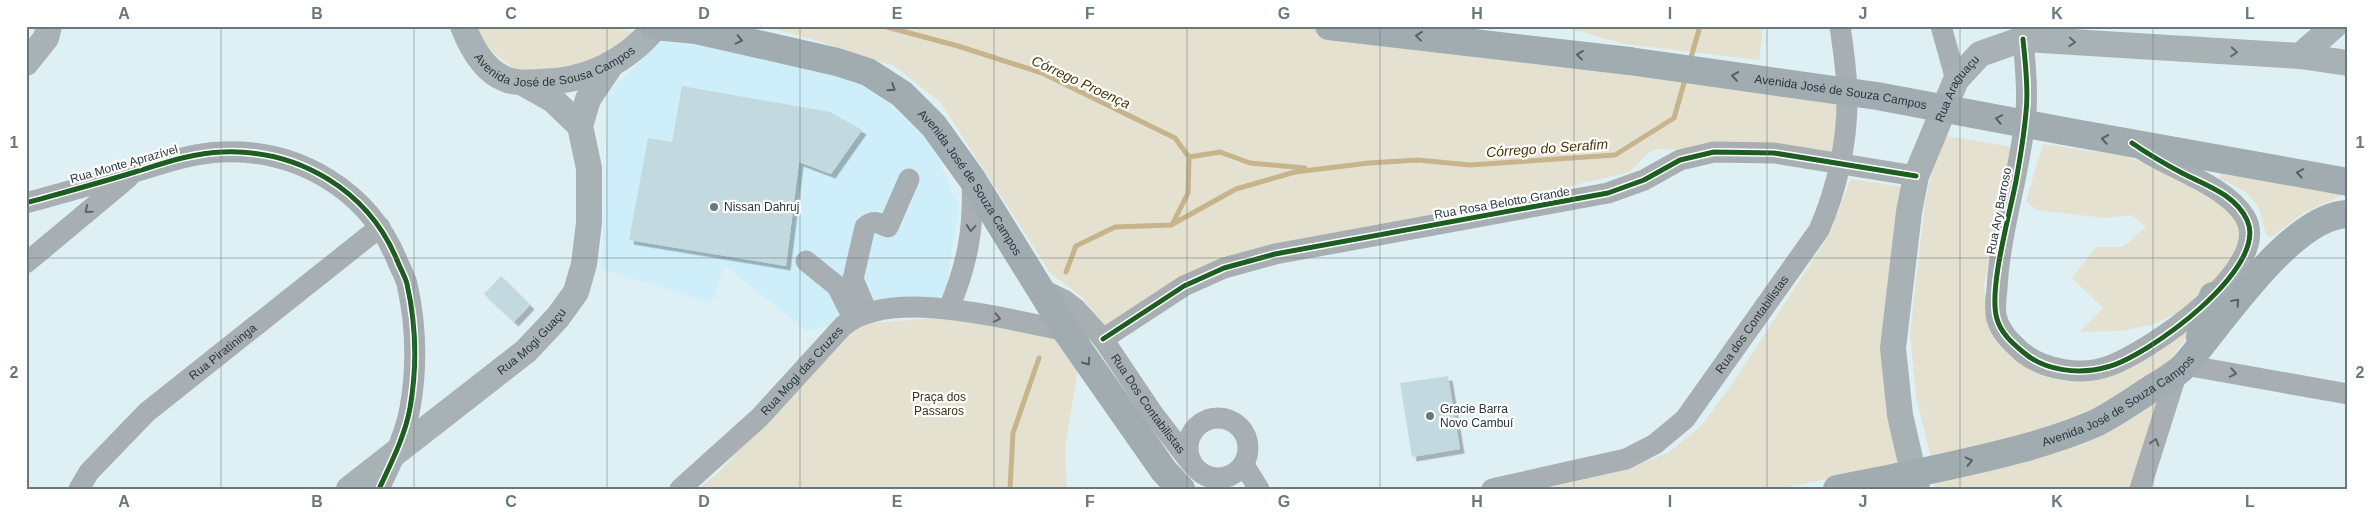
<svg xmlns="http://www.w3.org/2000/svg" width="2374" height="515" viewBox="0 0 2374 515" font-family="Arial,sans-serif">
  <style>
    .built { fill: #ceeff9 }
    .green { fill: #e5e1d0 }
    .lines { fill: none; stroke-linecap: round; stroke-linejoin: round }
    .stream { stroke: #c7b48d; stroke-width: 5 }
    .building { fill: #c2d9e0; filter: url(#shadow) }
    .minor { stroke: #a8afb2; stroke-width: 21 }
    .major { stroke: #a8b2b5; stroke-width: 26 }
    .highway { stroke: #a1acb0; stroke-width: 28 }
    .highway-bridge { stroke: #a1acb0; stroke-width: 28 }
    .cycleway-casing { stroke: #fff; stroke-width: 8 }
    .cycleway { stroke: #1b5e20; stroke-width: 5 }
    .oneway { stroke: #536065 }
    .oneway2 { stroke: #5c686c }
    .oneway3 { stroke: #5c676b }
    .grid { fill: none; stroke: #69787d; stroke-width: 1; stroke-opacity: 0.55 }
    .poi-dot { fill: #69787d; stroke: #fff; stroke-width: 2 }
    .labels { text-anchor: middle; stroke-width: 4.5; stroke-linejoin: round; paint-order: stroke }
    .street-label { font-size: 12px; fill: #29373c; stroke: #fff }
    .poi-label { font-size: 12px; fill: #29373c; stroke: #fff; text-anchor: start }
    .park-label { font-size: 12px; fill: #413116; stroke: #fff }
    .water-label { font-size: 14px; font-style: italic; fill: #4e3604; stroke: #fff }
    .neatline { fill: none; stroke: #69787d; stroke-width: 2 }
    .grid-label { font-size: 16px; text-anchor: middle; font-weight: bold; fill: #69787d }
  </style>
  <defs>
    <filter id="shadow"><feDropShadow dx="4.5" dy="4.5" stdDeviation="0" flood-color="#0004"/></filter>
  </defs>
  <rect width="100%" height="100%" fill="#dff0f5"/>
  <path class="built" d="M661,41l96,12 115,34 61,58 26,62 -14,88 -138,36 -82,-65 -14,37 -109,-34 6,-177z"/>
  <path class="green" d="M475,26h128l32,6c-7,7 -15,19 -24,24 -15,8 -67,21 -83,18 -18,-3 -48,-31 -53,-48z
    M764,26h560l524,70 -9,67 -65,-10 -116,-4 -11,5 -17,18 -94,22 -290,59 -142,74 -22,-30 -31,-23 -111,-172 -46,-36 -76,-25z
    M1519,26h244l-4,34 -134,-16 -55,-15z
    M1940,135l72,12 -7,46 -22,96 33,72 43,16 124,-48 5,7 -19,25 -24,21 -70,37 -70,21 -74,18 -15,-61 -6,-64 15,-131z
    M2043,144l87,13 82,39 32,26 -16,47 -47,42 -29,14 -32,6 -41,1 24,-24 -31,-30 24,-31h27l23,-20 -15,-12 -26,3 -69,-8 -10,-9z
    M2221,170l115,17 5,9 -38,17 -31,24h-4c-5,-9 -5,-17 -8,-26 -7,-17 -25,-26 -40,-32z
    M1851,179l53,8 -3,277 -123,25h-234l74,-18 50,-18 34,-28 32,-44 95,-146z
    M951,317l97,15 30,38 -13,78 2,41h-370l21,-16 138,-149z
    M2167,389l-32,100h-199l-3,-12z"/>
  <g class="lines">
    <path class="stream" d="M883,26l75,20 84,27 133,65 14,19 -1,36 -16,32
      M1690,61l10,-35
      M1189,157l31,-5 30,11 55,5
      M1066,272l10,-26 39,-19 56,-2 65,-36 59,-17 74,-9 49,-3 52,5 145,-10 59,-37 12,-42
      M1010,489l3,-56 26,-75"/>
  </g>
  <path class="building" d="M682,86l148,26 32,18 -31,44 -32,-12 -13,104 -157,-26 19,-102 24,4z
    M501,276l29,29 -16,17 -30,-28z
    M1448,376l12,73 -48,8 -12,-74z"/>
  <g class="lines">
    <g class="minor">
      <path d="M1941,26l15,54"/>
      <path d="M2023,39c2,23 5,49 3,72 -5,60 -26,118 -29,178 -1,9 -3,21 0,30 4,14 15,24 25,33 22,18 60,24 87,14 39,-14 166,-99 136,-149 -18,-31 -74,-48 -104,-68"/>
      <path d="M26,203c36,-10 73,-20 109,-31 29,-9 57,-19 88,-20 75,-3 145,38 174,108 3,8 8,16 10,24 9,40 10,84 3,124 -5,28 -19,55 -31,81"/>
      <path d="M806,261l31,25 16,32"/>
      <path d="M26,263l102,-85"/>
      <path id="s1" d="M1039,288l25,12 12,9 27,30 51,76 37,48"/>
      <path d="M949,308c19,-45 25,-80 23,-129"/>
      <path d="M867,312l-14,-33 12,-52c8,-8 14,-4 23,0l21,-48"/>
      <path d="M1103,339l81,-53 40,-18 51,-14 333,-61 36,-13 36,-20 34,-8 60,1 142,23"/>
      <path d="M2185,365l163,29"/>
      <circle cx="1218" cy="448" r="30"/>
      <path d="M1244,465l15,24"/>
      <path id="s2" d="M79,489l10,-17 58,-60 233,-185"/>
      <path id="s3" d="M680,489l80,-72 83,-91c49,-40 165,-6 223,5"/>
      <path id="s4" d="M1492,489l134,-30 29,-15 30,-25 134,-189c18,-41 29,-90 28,-135 0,-23 -4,-46 -7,-69"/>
      <path d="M2140,489l37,-117"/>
    </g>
    <g class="major">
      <path id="s5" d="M463,26c8,21 20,44 42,53 10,4 23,4 34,3 46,0 88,-20 117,-56"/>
      <path d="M2300,56l34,-30"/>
      <path d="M26,63l20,-25 3,-12"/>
      <path d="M523,83l30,17 27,26"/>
      <path id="s6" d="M349,489l177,-138 32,-34 18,-25 8,-28 5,-41v-55l-9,-42 8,-27 23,-34"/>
      <path id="s7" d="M1917,489l-17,-74 -7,-67 16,-136 7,-36 40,-96 24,-26 43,-15 277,17 48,7"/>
    </g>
    <g class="highway">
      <path id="s8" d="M654,26l42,4 141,32 31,10 34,22 32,32 38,53 94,152 98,140 17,18"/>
      <path d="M1329,26l300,35"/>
      <path d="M2064,131l284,51"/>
      <path d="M2200,337l13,-41"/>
      <path id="s9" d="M1922,472c58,-13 119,-25 174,-49 18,-9 35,-21 52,-32 12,-8 27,-15 37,-26 36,-41 106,-150 163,-151"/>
      <path d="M1837,489l61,-12"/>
    </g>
    <g class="highway-bridge">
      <path id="s10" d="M1629,61l248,35 187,35"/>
      <path d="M1898,477l24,-5"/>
    </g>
    <defs>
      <path id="cycleway" d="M2023,39c2,23 6,50 3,73 -2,23 -6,47 -10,69 -6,32 -28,109 -19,138 4,14 15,24 26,33 22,19 56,23 84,15 40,-10 163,-99 140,-147 -12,-26 -42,-35 -65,-47 -17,-9 -34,-19 -50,-30
        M26,203c36,-10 73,-20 109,-31 29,-9 57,-19 88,-20 75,-3 145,38 174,108 3,8 8,16 10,24 9,40 10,84 3,124 -5,28 -19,55 -31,81
        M1103,339l81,-53 40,-18 51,-14 333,-61 36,-13 36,-20 34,-8 60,1 142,23"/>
    </defs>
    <use href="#cycleway" class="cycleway-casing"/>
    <use href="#cycleway" class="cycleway"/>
  </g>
  <defs><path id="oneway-chevron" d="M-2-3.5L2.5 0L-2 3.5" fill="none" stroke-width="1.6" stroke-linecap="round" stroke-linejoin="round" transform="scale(1.25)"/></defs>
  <g class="oneway">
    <use href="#oneway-chevron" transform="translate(1419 36) rotate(-173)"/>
    <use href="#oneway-chevron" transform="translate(739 40) rotate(13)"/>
    <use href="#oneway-chevron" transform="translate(1580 55) rotate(-173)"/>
    <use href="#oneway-chevron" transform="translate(1735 76) rotate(-172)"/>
    <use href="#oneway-chevron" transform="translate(892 88) rotate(33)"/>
    <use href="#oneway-chevron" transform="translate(1999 119) rotate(-169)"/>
    <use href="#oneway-chevron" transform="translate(2105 139) rotate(-170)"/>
    <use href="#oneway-chevron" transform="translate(2300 173) rotate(-170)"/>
    <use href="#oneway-chevron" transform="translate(2236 302) rotate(-49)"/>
    <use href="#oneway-chevron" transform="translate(1087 362) rotate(55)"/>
    <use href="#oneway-chevron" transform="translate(1969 461) rotate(-13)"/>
  </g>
  <g class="oneway2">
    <use href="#oneway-chevron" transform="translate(2072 42) rotate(4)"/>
    <use href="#oneway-chevron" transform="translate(2234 52) rotate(4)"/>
  </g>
  <g class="oneway3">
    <use href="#oneway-chevron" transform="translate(88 210) rotate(141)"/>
    <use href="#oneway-chevron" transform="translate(971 228) rotate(95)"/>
    <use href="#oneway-chevron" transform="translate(997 318) rotate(11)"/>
    <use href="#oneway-chevron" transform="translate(2233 373) rotate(10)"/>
    <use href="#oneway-chevron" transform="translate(2155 442) rotate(-73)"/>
  </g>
  <path class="grid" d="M221,26v463M414,26v463M607,26v463M800,26v463M994,26v463M1187,26v463M1380,26v463M1574,26v463M1767,26v463M1960,26v463M2153,26v463M26,258h2322"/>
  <g class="poi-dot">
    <circle cx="714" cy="207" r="5"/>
    <circle cx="1430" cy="416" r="5"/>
  </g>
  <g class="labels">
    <g class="street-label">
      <text dy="4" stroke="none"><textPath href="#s5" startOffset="119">Avenida José de Sousa Campos</textPath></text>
      <text dy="4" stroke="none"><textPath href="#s7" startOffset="414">Rua Araguaçu</textPath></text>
      <text dy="4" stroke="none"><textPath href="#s10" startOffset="214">Avenida José de Souza Campos</textPath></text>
      <text transform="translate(124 164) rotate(-16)" y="4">Rua Monte Aprazível</text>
      <text dy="4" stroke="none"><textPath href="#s8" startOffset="372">Avenida José de Souza Campos</textPath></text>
      <text transform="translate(1502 203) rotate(-10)" y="4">Rua Rosa Belotto Grande</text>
      <text transform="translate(1999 211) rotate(-79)" y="4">Rua Ary Barroso</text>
      <text dy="4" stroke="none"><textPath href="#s4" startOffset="325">Rua dos Contabilistas</textPath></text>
      <text dy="4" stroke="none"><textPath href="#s6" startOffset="235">Rua Mogi Guaçu</textPath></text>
      <text dy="4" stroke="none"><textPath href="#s2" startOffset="200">Rua Piratininga</textPath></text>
      <text dy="4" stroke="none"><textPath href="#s3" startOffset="170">Rua Mogi das Cruzes</textPath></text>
      <text dy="4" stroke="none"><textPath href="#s9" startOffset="211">Avenida José de Souza Campos</textPath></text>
      <text dy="4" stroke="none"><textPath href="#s1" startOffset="162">Rua Dos Contabilistas</textPath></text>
    </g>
    <g class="poi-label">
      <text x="724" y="211">Nissan Dahruj</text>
      <text x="1440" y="413">Gracie Barra<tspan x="1440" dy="14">Novo Cambuí</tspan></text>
    </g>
    <g class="park-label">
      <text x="939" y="401">Praça dos<tspan x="939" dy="14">Passaros</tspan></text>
    </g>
    <g class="water-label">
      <text transform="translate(1081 82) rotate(25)" y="5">Córrego Proença</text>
      <text transform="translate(1547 148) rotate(-4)" y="5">Córrego do Serafim</text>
    </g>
  </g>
  <rect width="2374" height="515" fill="none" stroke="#ffffff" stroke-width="55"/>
  <rect x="28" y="28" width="2318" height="460" class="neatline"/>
  <g class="grid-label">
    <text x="124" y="19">A</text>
    <text x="317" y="19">B</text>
    <text x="511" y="19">C</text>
    <text x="704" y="19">D</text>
    <text x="897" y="19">E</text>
    <text x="1090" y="19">F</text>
    <text x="1284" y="19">G</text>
    <text x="1477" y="19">H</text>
    <text x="1670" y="19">I</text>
    <text x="1863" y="19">J</text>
    <text x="2057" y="19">K</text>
    <text x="2250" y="19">L</text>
    <text x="14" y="148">1</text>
    <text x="2360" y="148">1</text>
    <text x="14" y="378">2</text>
    <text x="2360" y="378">2</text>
    <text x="124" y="507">A</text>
    <text x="317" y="507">B</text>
    <text x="511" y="507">C</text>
    <text x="704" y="507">D</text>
    <text x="897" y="507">E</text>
    <text x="1090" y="507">F</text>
    <text x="1284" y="507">G</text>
    <text x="1477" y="507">H</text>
    <text x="1670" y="507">I</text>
    <text x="1863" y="507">J</text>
    <text x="2057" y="507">K</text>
    <text x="2250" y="507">L</text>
  </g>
</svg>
